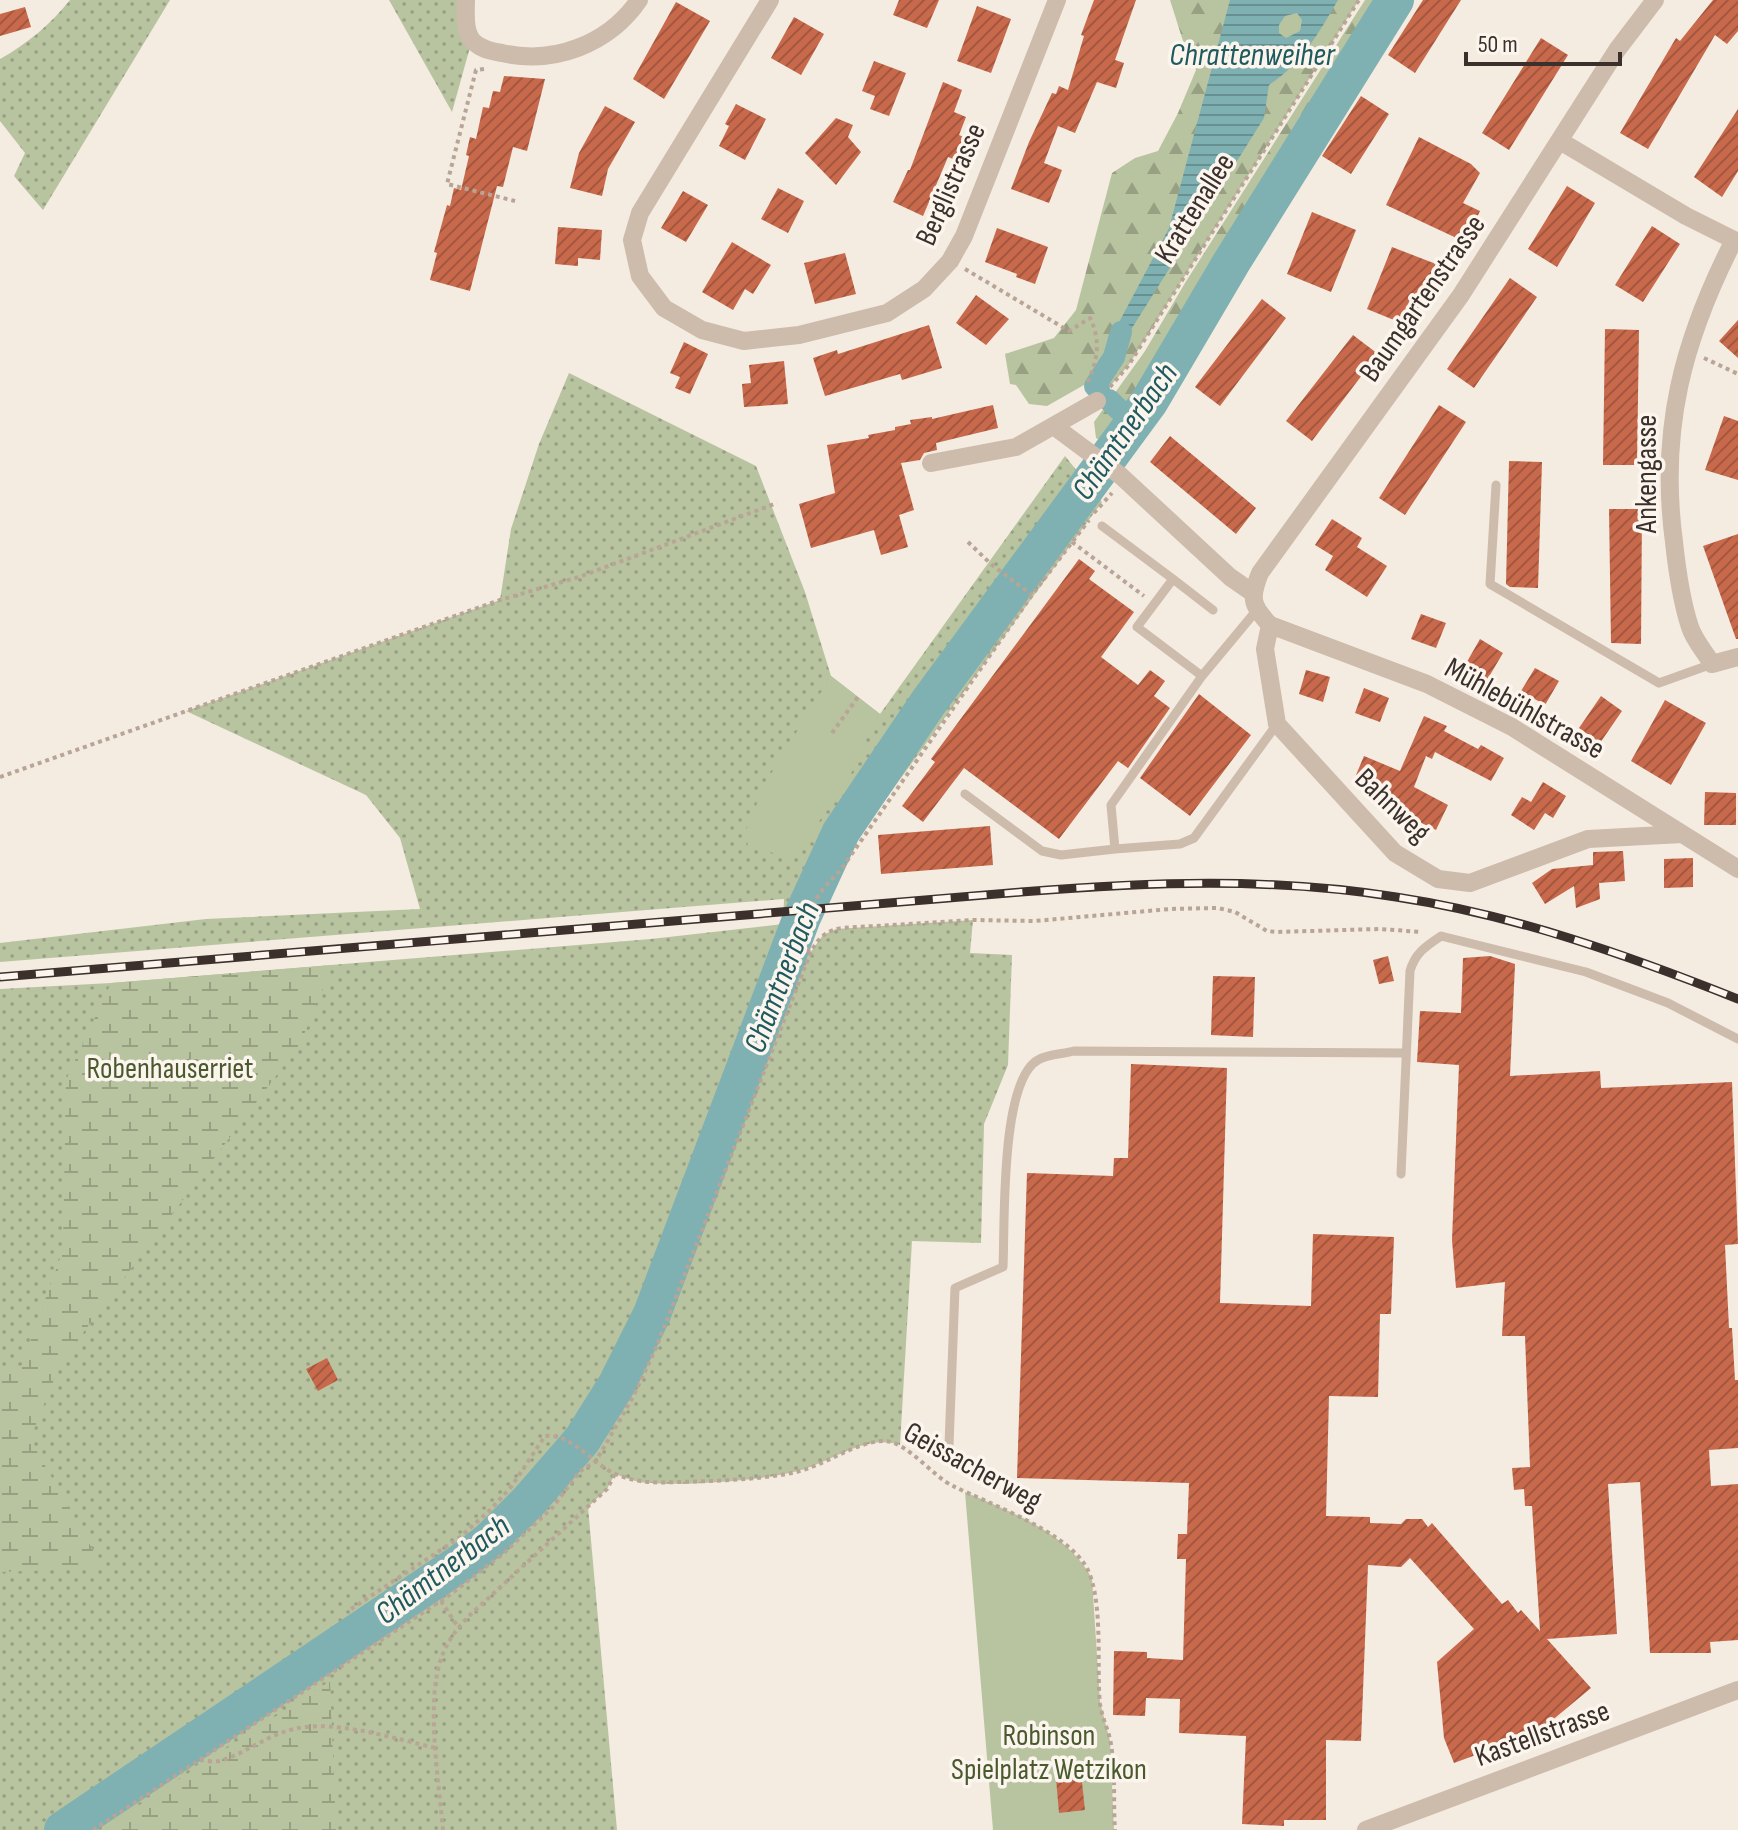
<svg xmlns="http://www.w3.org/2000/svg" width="1738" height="1830" viewBox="0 0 1738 1830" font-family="'Sofia Sans Condensed',sans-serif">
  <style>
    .grass { fill: url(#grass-dots) }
    .forest { fill: url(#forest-firs) }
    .wetland { fill: url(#wetland-marsh) }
    .green { fill: #b8c4a0 }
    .water { fill: url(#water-rules); fill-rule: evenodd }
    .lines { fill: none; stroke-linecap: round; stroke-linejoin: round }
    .canal { stroke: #7fb0b2; stroke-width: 22 }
    .river { stroke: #7fb0b2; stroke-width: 38 }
    .building { fill: url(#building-hatch) }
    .path { stroke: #b9a596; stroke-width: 4; stroke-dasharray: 4 4; stroke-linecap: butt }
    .service { stroke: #cdbbac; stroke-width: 9 }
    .minor { stroke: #cdbbac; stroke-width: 18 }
    .rail-casing { stroke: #3b302b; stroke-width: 9 }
    .rail { stroke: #fbf5ee; stroke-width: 6; stroke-dasharray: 18; stroke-linecap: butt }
    .labels { text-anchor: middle; stroke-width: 7; stroke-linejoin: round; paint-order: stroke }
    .street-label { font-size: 30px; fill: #3b302b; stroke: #fbf5ee }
    .park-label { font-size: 30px; fill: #4a5a2e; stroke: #fbf5ee }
    .water-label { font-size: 32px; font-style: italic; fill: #1f5a5e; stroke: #fbf5ee }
  </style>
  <defs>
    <pattern id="grass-dots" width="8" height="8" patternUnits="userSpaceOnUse" patternTransform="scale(2)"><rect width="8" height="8" fill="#b8c4a0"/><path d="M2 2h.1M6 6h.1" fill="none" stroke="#97a083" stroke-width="1.8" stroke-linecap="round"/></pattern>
    <pattern id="forest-firs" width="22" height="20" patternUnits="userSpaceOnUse" patternTransform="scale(2)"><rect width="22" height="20" fill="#b8c4a0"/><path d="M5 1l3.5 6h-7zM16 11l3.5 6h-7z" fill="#97a083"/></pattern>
    <pattern id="wetland-marsh" width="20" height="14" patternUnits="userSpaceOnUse" patternTransform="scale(2)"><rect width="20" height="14" fill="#b8c4a0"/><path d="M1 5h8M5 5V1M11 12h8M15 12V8" fill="none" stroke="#97a083"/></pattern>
    <pattern id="water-rules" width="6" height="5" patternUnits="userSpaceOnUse" patternTransform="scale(2)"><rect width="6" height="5" fill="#7fb0b2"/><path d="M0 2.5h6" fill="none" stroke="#699091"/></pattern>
    <pattern id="building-hatch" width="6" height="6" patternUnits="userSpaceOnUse" patternTransform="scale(2)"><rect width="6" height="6" fill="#c8694b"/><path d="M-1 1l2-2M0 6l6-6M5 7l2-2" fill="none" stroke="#a4573f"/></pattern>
  </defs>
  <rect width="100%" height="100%" fill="#f4ebe1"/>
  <path class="grass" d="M70,0h100l-127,210 -29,-34 11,-23 -25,-32v-62c27,-15 51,-35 70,-59z
    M389,0h77l6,40 -20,72z
    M569,373l187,93 49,126 26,84 49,38 185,-258 37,46 -284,390c-9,21 -16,39 -8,61l13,-18 13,-6 137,-9 -3,33 42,2 -4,110 -24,59 -3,119 -69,-2 -12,204c-36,-12 -72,20 -106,27 -36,9 -120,15 -155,10 -8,-2 -16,-5 -24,-8l-8,15 -19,18 29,323h-617v-841l111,-6 540,-44 132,-15 1,-25 -784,63v-19l206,-24 214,-10 -20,-71 -34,-43 -180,-84 314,-111 11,-71 28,-85z"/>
  <path class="forest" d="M1170,0h189l-231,366 -31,35 -13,-16 -37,21 -18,-2 -13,-19 -6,-1 -5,-30 49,-16 22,-28 36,-137 23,-15 23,-7 20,-38 18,-43 -12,-26z
    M1365,0h30l-164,263 -82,139 -35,47 -18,-11 -2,-16 51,-71 40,-68z"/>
  <path class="wetland" d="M333,965l-33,79 -239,318 -31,77 73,129 -103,4v-206l21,1 42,-117 3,-170 45,-97z
    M330,1681l6,149h-235z"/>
  <path class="green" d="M831,676l49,38 -17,22v19l-68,103 -47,-11 -2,-17 20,-48z
    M965,1492c46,20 104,41 127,87l8,123 10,39 4,89h-121z"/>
  <path class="water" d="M1230,0h108c-19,33 -37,64 -69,85l-5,33 -137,218 -11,-8 53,-100zM1297,13l5,7 -2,11 -14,7 -7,-5v-8l6,-9z"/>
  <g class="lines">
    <path class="canal" d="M1099,390l-4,-4 19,-29 7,-25
      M1109,400l24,23"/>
    <path class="river" d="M63,1830l396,-266 30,-23 40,-40 53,-61 35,-56 35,-70 150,-397 39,-85 87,-129 221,-301 82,-139 164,-263"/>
  </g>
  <path class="building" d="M899,0h40l-12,28 -34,-13z
    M1094,0h42l-21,60 9,3 -8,25 -19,-6 -22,51 -17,-7 -14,37 18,7 -13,33 -38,-14 18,-47 23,-49 4,1 3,-8 9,4 16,-54 -3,-1z
    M1423,0h38l-46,73 -27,-18z
    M1713,0h25v31l-11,13 -12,-9 -67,114 -28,-16 56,-95 4,3z
    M676,2l34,19 -46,78 -31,-20z
    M977,6l34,13 -20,54 -34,-12z
    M25,7l6,20 -31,9v-22z
    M794,17l30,17 -23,41 -30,-17z
    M1541,38l27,17 -59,95 -27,-17z
    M874,61l32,12 -17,43 -19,-7 5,-13 -13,-5z
    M504,76l41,3 -18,72 -14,-4 -10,40 -6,-1 -27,105 -40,-11 7,-27 -3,-1 13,-47 3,1 4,-18 7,2 8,-34 -3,-1 4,-18 6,2 7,-32 6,1 4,-17 7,1z
    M943,82l19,8 -8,22 12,5 -7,18 7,3 -8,23 -10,-4 -25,59 -30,-14 15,-32h2z
    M1361,96l28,18 -38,60 -29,-18z
    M736,104l30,15 -21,41 -26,-14 10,-20 -4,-2z
    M605,106l30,16 -27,47 -6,27 -32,-8 9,-35z
    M1738,109v62l-16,26 -28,-20z
    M836,118l17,7 -5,12 13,15 -25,33 -31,-32z
    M1419,137l52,27 9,9 -17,30 17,8 -15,31 -79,-37z
    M1567,186l28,17 -38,64 -29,-18z
    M778,188l26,13 -16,32 -27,-14z
    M683,191l25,14 -22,37 -25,-14z
    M1312,212l44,18 -25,62 -44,-18z
    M1652,226l28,18 -37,58 -28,-17z
    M558,227l44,3 -2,30 -22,-2v8l-23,-2z
    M997,228l51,19 -13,37 -19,-7 1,-3 -32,-12z
    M732,242l39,23 -18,29 -8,-5 -12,21 -31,-18z
    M1392,247l44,17 -25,63 -44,-18z
    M845,253l11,41 -41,10 -11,-41z
    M1510,278l27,19 -63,91 -27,-19z
    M976,295l33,24 -23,26 -30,-22z
    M1262,299l24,19 -66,88 -25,-19z
    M1738,320v38l-19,-17z
    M929,325l13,43 -40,12 -2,-6 -75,22 -12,-38 24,-8 1,4z
    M1605,329l34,1 -2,135h-34z
    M1353,335l25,19 -66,87 -26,-20z
    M684,342l24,12 -18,40 -15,-6 5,-11 -10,-4z
    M784,361l4,43 -44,3 -2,-23 9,-1 -2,-18z
    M993,405l5,23 -62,15 1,7 -13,3 -4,7 -19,3 13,47 -15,5 9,32 -27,8 -7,-25 -63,18 -12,-44 36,-11 -8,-48 42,-7 -1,-3 27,-5v-3l16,-3 -1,-4 22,-3v2z
    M1439,405l27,17 -61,93 -26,-17z
    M1724,416l14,5v59l-33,-10z
    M1170,436l86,72 -20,26 -86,-72z
    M1509,461l33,1 -4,126 -28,-1 -4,-3z
    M1609,509h33l-1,135 -30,-1z
    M1332,519l30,19 -5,9 30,19 -20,31 -42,-27 8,-14 -18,-11z
    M1738,534v105h-2l-33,-93z
    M1079,559l16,12 -6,8 45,33 -33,45 37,28 12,-15 15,11 -11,15 16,12 -42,60 -10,-7 -59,78 -95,-71 -41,54 -21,-16 33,-44 -4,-3z
    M1421,614l25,9 -10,25 -25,-9z
    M1480,639l23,14 -16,27 -23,-13z
    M1535,668l24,13 -14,24 -24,-14z
    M1306,670l24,7 -7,25 -24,-8z
    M1364,688l25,10 -9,24 -25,-9z
    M1199,694l52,41 -61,81 -50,-38z
    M1601,696l21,15 -22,32 -21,-15z
    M1665,700l41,23 -35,62 -40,-24z
    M1424,716l23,10 -3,5 34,18 3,-4 23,13 -13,23 -56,-29 -3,7 -6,-3 -12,31 34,18 -12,25 -33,-16 -4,8 -43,-47 8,-19 36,15z
    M1543,782l23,14 -13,22 -8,-5 -11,17 -23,-15 11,-18 9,5z
    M1705,792l31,1v32h-32z
    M990,826l3,39 -112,9 -3,-39z
    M1623,851l2,30 -26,2 1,16 -24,9 -2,-22 -29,18 -13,-21 20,-14 41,-4v-13z
    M1693,858v29l-29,1v-29z
    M1388,956l6,25 -15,3 -6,-24z
    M1490,956l25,8 -5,112 90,-5 1,17 131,-6 6,162 -13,1 4,83h3l3,52h3v68l-29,2 2,36 27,-2v156l-28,2 1,11h-61l-10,-171 -32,2 9,150 -70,5 44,49 -53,44 -84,31 -10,-25 -7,-76 37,-33 -64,-71 -9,9 -33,-2 -7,176 -35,-1v80h-42v6l-42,-2 4,-88 -67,-3 1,-34 -34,-1 -1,18 -32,-1 1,-64 33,1v6l36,2 3,-101h-9l1,-25h9l2,-51 -172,-5 10,-305 86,3 1,-18h14l3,-94 96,4 -7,235 91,3 2,-72 81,3 -3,77h-11l-2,83 -49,-1 -3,120 44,1v6l31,1 5,-5h16l6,8 4,-4 70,81 6,-4 10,13 3,-3 19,21 -8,-125h-7l-1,-17 -10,1 -2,-22 18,-1 -5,-131h-23l3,-54 -49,6 -4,-48 7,-175 -42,-3 3,-51 41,2 2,-55z
    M1213,976l42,1 -2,60 -42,-2z
    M327,1358l11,22 -20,11 -12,-22z
    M1080,1764l5,46 -26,3 -4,-46z"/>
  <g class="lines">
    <path class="path" d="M484,69l-8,1 -29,114 68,17
      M965,269l104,62 21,-13c11,22 8,43 -3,65
      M1704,358l34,16
      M1110,387l18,-21 231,-366
      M1094,513l18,-20
      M968,542l24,23 40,30
      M1072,542l72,54
      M832,733l28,-39
      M0,777l500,-177 79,-23 198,-74
      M809,952c-11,-34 8,-59 31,-81l192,-276 57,-75
      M441,1601l17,26
      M351,1609l108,-71 31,-28 21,-23 34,-51c28,-3 48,30 73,39 20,8 39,8 59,7 38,-1 78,-2 115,-9 31,-6 62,-31 91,-32 23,-1 49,35 70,45 37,18 106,43 130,76 22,29 13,104 17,142 2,13 7,23 10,35 6,29 3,62 5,91
      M200,1760c6,1 13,2 19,1 26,-7 48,-26 75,-32 41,-10 101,10 142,19
      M93,1830l358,-236 54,-42 48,-45 26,-35 17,-11 37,-64 23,-49 154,-394c7,-15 16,-24 32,-26l131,-8 62,1 135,-12 48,-1 17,4 32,19 9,1 103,-3 43,3
      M443,1830c-4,-48 -18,-130 -1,-174 6,-16 16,-29 28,-41l137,-126 8,-15"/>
    <path class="service" d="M1496,485l-6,99 169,99 53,-19
      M1102,526l71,53 -36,48 65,49
      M1173,579l40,31
      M965,794l77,57 19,4 54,-6 -4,-44 91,-129 54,-65
      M1115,849l65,-5 14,-6 83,-114
      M1401,1174l9,-203c5,-18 16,-25 31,-35l145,36 82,31 70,36
      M949,1445l6,-157 48,-21c2,-42 -3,-186 35,-207 9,-6 26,-6 36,-9l332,2"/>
    <path class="minor" d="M466,0c0,11 -2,27 4,37 6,11 20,14 32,16 52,12 107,-9 137,-53
      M770,0l-130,213 -8,27 8,36 24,32 38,22 42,11 55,-6 88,-22 37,-24 26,-28 14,-25 93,-236
      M1655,0l-38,50 -156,245 -201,278c-10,25 -9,32 10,52l157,59 85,43 226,142
      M1560,141l126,75 52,26
      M1734,240c-51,100 -75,189 -60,302 3,28 7,58 16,85 4,13 15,25 22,37l26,-7
      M1055,427l66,49 109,101 23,16
      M931,463l85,-16 81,-46
      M1270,625l-5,24 12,75 118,129 43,26 32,4 118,-44 94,-5
      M1366,1830l372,-140"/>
    <defs>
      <path id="rail" d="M0,977l1021,-85c126,-10 250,-15 375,5 119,18 231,58 342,102"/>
    </defs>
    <use href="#rail" class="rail-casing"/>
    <use href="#rail" class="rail"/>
  </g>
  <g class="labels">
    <g class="street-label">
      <text transform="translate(950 184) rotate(-66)" y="10">Berglistrasse</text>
      <text transform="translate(1194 208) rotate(-58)" y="10">Krattenallee</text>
      <text transform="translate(1422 298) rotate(-55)" y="10">Baumgartenstrasse</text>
      <text transform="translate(1646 474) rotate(-90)" y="10">Ankengasse</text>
      <text transform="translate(1525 708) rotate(29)" y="10">Mühlebühlstrasse</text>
      <text transform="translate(1393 805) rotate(44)" y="10">Bahnweg</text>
      <text transform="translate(973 1466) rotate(29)" y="10">Geissacherweg</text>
      <text transform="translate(1542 1733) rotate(-20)" y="10">Kastellstrasse</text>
    </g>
    <g class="park-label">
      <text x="170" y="1078">Robenhauserriet</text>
      <text x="1049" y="1745">Robinson<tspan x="1049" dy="34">Spielplatz Wetzikon</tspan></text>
    </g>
    <g class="water-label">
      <text x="1252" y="65">Chrattenweiher</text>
      <text transform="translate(1124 431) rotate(-55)" y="11">Chämtnerbach</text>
      <text transform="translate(781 977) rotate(-69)" y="11">Chämtnerbach</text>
      <text transform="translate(442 1569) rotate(-37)" y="11">Chämtnerbach</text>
    </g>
  </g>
  <path d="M1466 52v12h154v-12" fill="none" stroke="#3b302b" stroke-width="4"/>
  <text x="1478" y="52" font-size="24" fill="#3b302b" stroke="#fbf5ee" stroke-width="6" paint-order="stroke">50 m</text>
</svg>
